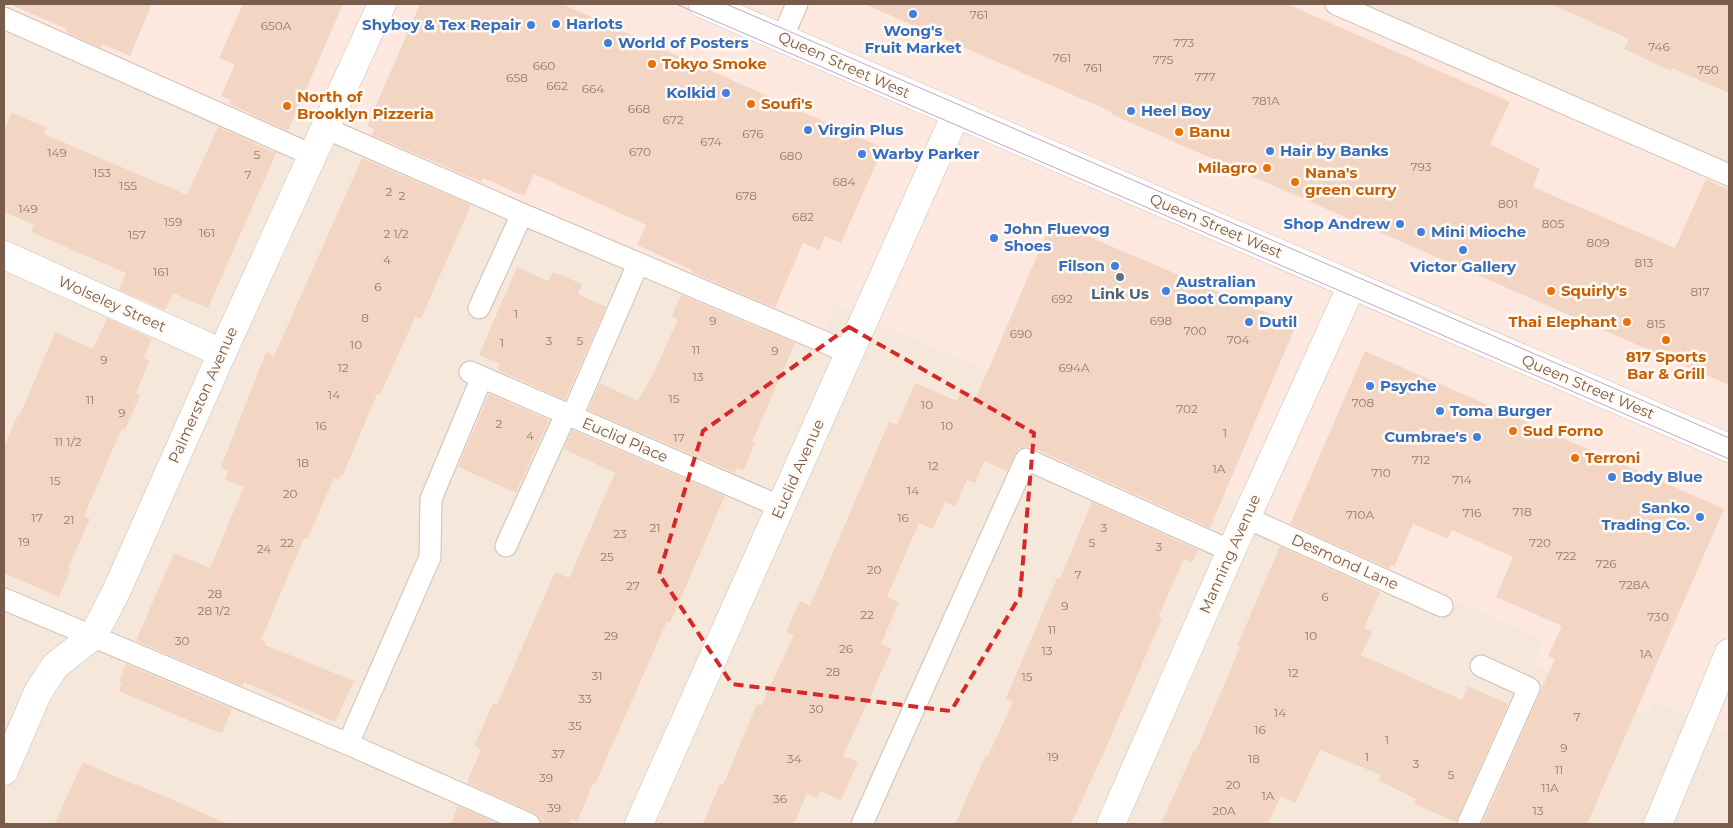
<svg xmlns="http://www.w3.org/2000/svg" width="1733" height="828" viewBox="0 0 1733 828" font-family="Montserrat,sans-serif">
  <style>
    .residential { fill: #f5e8da }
    .commercial { fill: #fde8e0 }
    .building { fill: #f3d5c3 }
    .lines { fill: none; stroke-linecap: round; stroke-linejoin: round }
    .lane-casing { stroke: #d1beb0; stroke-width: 23 }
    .street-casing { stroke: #d1beb0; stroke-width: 29 }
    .secondary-casing { stroke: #d6c0b0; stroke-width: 29 }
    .lane { stroke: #fff; stroke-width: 21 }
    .street { stroke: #fff; stroke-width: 28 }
    .secondary { stroke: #fff; stroke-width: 28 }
    .tram { stroke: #b9a8c9; stroke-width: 1 }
    .marked { fill: none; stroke: #d62828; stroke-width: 4; stroke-dasharray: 10 6; stroke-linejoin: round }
    .shop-dot { fill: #3f7fe0; stroke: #fffaf3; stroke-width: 2 }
    .food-dot { fill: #e8710a; stroke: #fffaf3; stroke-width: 2 }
    .service-dot { fill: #5c6f8a; stroke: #fffaf3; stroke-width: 2 }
    .labels { text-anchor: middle; stroke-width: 5; stroke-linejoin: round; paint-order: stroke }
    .number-label { font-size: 12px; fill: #987a6a }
    .shop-label { font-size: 15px; font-weight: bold; fill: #366cbe; stroke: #fffaf3; text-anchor: start }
    .food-label { font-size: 15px; font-weight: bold; fill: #c56008; stroke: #fffaf3; text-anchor: start }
    .street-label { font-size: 15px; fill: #7a5c4d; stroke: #fffaf3 }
    .service-label { font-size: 15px; font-weight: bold; fill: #4e5e75; stroke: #fffaf3 }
  </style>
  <rect width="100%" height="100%" fill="#fdf6ec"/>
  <path class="residential" d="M1354,4h375v163z
    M4,9l282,126 13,-29 524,230 13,-31 204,88 -26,60 193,82 17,-40 320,145 -10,24 115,51 6,-14 74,32v91h-1725z"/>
  <path class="commercial" d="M4,4h1350l375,163v566l-73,-32 -7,14 -115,-51 10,-24 -320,-145 -17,40 -193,-82 25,-60 -203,-88 -13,32 -524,-231 -13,29 -282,-126z"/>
  <path class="building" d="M9,4h143l-22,52 -27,-12 -2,4 -35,-16 1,-3z
    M243,4h100l-55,127 -59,-27 2,-4 -10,-4 14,-32 -16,-6z
    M420,4h142l321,144 -42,95 -16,-7 -6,14 -16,-7 -28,65 -84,-36 1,-2 -55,-25 9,-20 -112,-51 -10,22 -41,-18 -2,4 -109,-47 2,-6 -7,-3z
    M864,4h423l223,98 -20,42 50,25 -7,18 142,61 31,-69 23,11v195l-480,-210 -138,-61 1,-2z
    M1551,4h178v89l-57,-25 -1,3 -47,-22 5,-10z
    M12,113l35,15 -3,6 143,61 31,-68 58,26 -68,155 -35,-15 -8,17 -46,-20 7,-17 -95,-41 3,-7 -30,-13v-81z
    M362,158l109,47 -50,114 -6,-2 -35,78 -3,-1 -35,83 -2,-1 -1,4 -5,-2 -27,62 -3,-2 -43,102 5,2 -1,3 89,36 -19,41 -91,-40 -2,4 -106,-45 38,-88 36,15 34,-81 -19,-8 3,-8 -7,-4 45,-115 8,4z
    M1052,221l244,104 -86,203 -179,-81h-7l-6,2 -11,22 -23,-10 -9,22 -8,-3 -12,27 -10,-5 -12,27 -14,-6 -32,74 12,5 -18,42 11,5 -49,107 15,6 -17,38 -21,-9 -3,7 -10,-5 -13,31h-91l17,-40 3,1 34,-81 4,2 33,-71 -8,-3 14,-31 10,5 79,-184 8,3 18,-42 42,18 4,-9 15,6z
    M517,267l31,14 5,-9 29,12 -4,10 28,13 -41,93 -67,-30 2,-6 -21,-9z
    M681,295l114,48 -43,99 3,1 -12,28 -6,-3 -2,5 -147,-63 12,-27 37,18 15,-24 26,-58 -6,-3z
    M107,318l45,21 -8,19 5,3 -13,32 4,2 -15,35 -3,-2 -38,88 6,3 -22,49 3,1 -12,28 -55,-24v-126l14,-32h2l35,-83 38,17z
    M1365,351l359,158 -137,315h-105l73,-165 -7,-3 14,-30 -66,-29 17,-40 -61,-27 -4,9 -35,-15 -19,43 -3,-2 -1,4 -100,-45z
    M489,394l60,26 -33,73 -58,-26z
    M572,430l153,66 -55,127 -3,-2 -72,163 -2,-1 -16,39 -6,-3 -2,5h-28l-2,-7 -5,-4 -67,-30 14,-34 -7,-3 19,-43 4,2 58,-133 14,6 46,-105 -51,-24z
    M1092,502l106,48 -6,13 -8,-4 -26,58 4,1 -57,132 -34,74h-116l31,-69 2,1 25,-54 -7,-4 51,-120 3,1z
    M1280,546l100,46 -16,36 8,4 -11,23 101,45 6,-14 40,18 -52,118 -42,-18 2,-5 -38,-19 3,-5 -61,-25 -25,53 -14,-7 -13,28h-107l33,-74 2,1 44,-104 -3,-1z
    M126,664l106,45 -10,24 -15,-5 -88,-37 3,-8 -3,-1z
    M83,762l54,24 1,-1 90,39h-174z
    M458,806l41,18h-48z"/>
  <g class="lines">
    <defs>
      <path id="lane" d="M1336,4l393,171
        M4,18l308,137
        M782,38l15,-34
        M325,128l197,86 328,139
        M479,308l43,-94
        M470,372l311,135
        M572,416l66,-152
        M1247,518l195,88
        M506,546l60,-132
        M4,599l344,145 181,80
        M348,744l82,-187 1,-58 51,-122
        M862,824l164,-365 205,92
        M1468,824l61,-136 -48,-22"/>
      <path id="street" d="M4,255l218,98
        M4,771l34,-79 17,-26 38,-30 23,-44 106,-239 160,-349
        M639,824l317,-710
        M1111,824l120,-273 121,-266
        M1658,824l71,-171"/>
      <path id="secondary" d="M703,4l1026,444"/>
    </defs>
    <use href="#lane" class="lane-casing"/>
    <use href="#street" class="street-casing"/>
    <use href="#secondary" class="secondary-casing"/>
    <use href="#lane" class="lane"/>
    <use href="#street" class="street"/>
    <use href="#secondary" class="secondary"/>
    <path class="tram" d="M676,4l1053,455
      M726,4l1003,434"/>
  </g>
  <path class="marked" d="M849,327l185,106 -14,163 -69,115 -219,-27 -73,-110 44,-143z"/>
  <g class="shop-dot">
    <circle cx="913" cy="14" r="5"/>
    <circle cx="556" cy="24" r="5"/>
    <circle cx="531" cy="25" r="5"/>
    <circle cx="608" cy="43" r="5"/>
    <circle cx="726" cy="93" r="5"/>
    <circle cx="1131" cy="111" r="5"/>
    <circle cx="808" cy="130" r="5"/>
    <circle cx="1270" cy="151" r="5"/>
    <circle cx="862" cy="154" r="5"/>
    <circle cx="1400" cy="224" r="5"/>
    <circle cx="1421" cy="232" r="5"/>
    <circle cx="994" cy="238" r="5"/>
    <circle cx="1463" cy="250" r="5"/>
    <circle cx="1115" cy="266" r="5"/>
    <circle cx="1166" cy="291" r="5"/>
    <circle cx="1249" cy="322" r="5"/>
    <circle cx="1370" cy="386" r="5"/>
    <circle cx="1440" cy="411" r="5"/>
    <circle cx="1477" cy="437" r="5"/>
    <circle cx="1612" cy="477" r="5"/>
    <circle cx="1700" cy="517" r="5"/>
  </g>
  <g class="food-dot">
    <circle cx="652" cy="64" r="5"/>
    <circle cx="751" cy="104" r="5"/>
    <circle cx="287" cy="106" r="5"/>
    <circle cx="1179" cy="132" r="5"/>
    <circle cx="1267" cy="168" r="5"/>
    <circle cx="1295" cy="182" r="5"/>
    <circle cx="1551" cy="291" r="5"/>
    <circle cx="1627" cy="322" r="5"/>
    <circle cx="1666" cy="340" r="5"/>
    <circle cx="1513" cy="431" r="5"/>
    <circle cx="1575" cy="458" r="5"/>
  </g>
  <circle class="service-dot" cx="1120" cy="277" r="5"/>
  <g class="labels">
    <g class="number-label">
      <text x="979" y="19">761</text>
      <text x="276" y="30">650A</text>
      <text x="1184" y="47">773</text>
      <text x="1659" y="51">746</text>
      <text x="1062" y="62">761</text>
      <text x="1163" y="64">775</text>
      <text x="544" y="70">660</text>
      <text x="1093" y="72">761</text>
      <text x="1708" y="74">750</text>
      <text x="1205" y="81">777</text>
      <text x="517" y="82">658</text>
      <text x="557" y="90">662</text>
      <text x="593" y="93">664</text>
      <text x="1266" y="105">781A</text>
      <text x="639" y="113">668</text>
      <text x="673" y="124">672</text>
      <text x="753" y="138">676</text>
      <text x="711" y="146">674</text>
      <text x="640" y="156">670</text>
      <text x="57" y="157">149</text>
      <text x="257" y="159">5</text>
      <text x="791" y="160">680</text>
      <text x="1421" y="171">793</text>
      <text x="102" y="177">153</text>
      <text x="248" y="179">7</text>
      <text x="844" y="186">684</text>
      <text x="128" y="190">155</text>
      <text x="389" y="196">2</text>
      <text x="402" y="200">2</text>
      <text x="746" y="200">678</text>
      <text x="1508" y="208">801</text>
      <text x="28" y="213">149</text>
      <text x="803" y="221">682</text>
      <text x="173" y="226">159</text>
      <text x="1553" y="228">805</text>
      <text x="207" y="237">161</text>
      <text x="396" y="238">2 1/2</text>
      <text x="137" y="239">157</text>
      <text x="1598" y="247">809</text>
      <text x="387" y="264">4</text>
      <text x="1644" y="267">813</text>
      <text x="161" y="276">161</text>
      <text x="378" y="291">6</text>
      <text x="1700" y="296">817</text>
      <text x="1062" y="303">692</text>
      <text x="516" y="318">1</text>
      <text x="365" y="322">8</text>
      <text x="713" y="325">9</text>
      <text x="1161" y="325">698</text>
      <text x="1656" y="328">815</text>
      <text x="1195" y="335">700</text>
      <text x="1021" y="338">690</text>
      <text x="1238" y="344">704</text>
      <text x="549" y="345">3</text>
      <text x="580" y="345">5</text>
      <text x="502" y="347">1</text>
      <text x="356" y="349">10</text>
      <text x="696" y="354">11</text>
      <text x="775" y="355">9</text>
      <text x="104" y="364">9</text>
      <text x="343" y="372">12</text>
      <text x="1074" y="372">694A</text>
      <text x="698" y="381">13</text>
      <text x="334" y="399">14</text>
      <text x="674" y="403">15</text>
      <text x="90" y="404">11</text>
      <text x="1363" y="407">708</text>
      <text x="927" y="409">10</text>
      <text x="1187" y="413">702</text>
      <text x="122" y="417">9</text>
      <text x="499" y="428">2</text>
      <text x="321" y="430">16</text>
      <text x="947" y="430">10</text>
      <text x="1225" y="437">1</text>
      <text x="530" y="440">4</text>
      <text x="679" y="442">17</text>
      <text x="68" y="446">11 1/2</text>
      <text x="1421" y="464">712</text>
      <text x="303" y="467">18</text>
      <text x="933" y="470">12</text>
      <text x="1219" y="473">1A</text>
      <text x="1381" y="477">710</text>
      <text x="1462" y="484">714</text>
      <text x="55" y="485">15</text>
      <text x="913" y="495">14</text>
      <text x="290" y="498">20</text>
      <text x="1522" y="516">718</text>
      <text x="1472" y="517">716</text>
      <text x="1360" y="519">710A</text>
      <text x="37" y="522">17</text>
      <text x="903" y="522">16</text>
      <text x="69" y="524">21</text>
      <text x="655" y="532">21</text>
      <text x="1104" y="532">3</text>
      <text x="620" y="538">23</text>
      <text x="24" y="546">19</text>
      <text x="287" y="547">22</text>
      <text x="1092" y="547">5</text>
      <text x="1540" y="547">720</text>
      <text x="1159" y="551">3</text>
      <text x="264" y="553">24</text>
      <text x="1566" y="560">722</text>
      <text x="607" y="561">25</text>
      <text x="1606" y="568">726</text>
      <text x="874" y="574">20</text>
      <text x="1078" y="579">7</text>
      <text x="1634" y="589">728A</text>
      <text x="633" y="590">27</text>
      <text x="215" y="598">28</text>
      <text x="1325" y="601">6</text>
      <text x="1065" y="610">9</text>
      <text x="214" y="615">28 1/2</text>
      <text x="867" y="619">22</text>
      <text x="1658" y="621">730</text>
      <text x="1052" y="634">11</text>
      <text x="611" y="640">29</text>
      <text x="1311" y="640">10</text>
      <text x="182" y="645">30</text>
      <text x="846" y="653">26</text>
      <text x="1047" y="655">13</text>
      <text x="1646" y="658">1A</text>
      <text x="833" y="676">28</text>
      <text x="1293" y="677">12</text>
      <text x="597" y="680">31</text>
      <text x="1027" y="681">15</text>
      <text x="585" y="703">33</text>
      <text x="816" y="713">30</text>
      <text x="1280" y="717">14</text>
      <text x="1577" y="721">7</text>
      <text x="575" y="730">35</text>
      <text x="1260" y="734">16</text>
      <text x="1387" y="744">1</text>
      <text x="1564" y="752">9</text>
      <text x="558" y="758">37</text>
      <text x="1053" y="761">19</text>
      <text x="1367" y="761">1</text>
      <text x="794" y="763">34</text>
      <text x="1254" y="763">18</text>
      <text x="1416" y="768">3</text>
      <text x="1559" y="774">11</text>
      <text x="1451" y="779">5</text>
      <text x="546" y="782">39</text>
      <text x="1233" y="789">20</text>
      <text x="1550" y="792">11A</text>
      <text x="1268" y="800">1A</text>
      <text x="780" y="803">36</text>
      <text x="554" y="812">39</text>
      <text x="1224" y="815">20A</text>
      <text x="1538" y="815">13</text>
    </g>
    <g class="shop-label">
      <text x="566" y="29">Harlots</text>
      <text x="521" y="30" text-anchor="end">Shyboy &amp; Tex Repair</text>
      <text x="913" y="36" text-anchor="middle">Wong's<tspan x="913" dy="17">Fruit Market</tspan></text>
      <text x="618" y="48">World of Posters</text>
      <text x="716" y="98" text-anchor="end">Kolkid</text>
      <text x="1141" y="116">Heel Boy</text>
      <text x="818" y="135">Virgin Plus</text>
      <text x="1280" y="156">Hair by Banks</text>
      <text x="872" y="159">Warby Parker</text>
      <text x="1390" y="229" text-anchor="end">Shop Andrew</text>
      <text x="1004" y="234">John Fluevog<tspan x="1004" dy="17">Shoes</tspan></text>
      <text x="1431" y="237">Mini Mioche</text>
      <text x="1105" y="271" text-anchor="end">Filson</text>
      <text x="1463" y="272" text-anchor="middle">Victor Gallery</text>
      <text x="1176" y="287">Australian<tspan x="1176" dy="17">Boot Company</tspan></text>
      <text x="1259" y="327">Dutil</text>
      <text x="1380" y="391">Psyche</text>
      <text x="1450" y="416">Toma Burger</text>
      <text x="1467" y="442" text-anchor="end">Cumbrae's</text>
      <text x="1622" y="482">Body Blue</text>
      <text x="1690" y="513" text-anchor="end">Sanko<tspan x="1690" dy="17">Trading Co.</tspan></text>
    </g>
    <g class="food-label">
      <text x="662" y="69">Tokyo Smoke</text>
      <text x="297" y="102">North of<tspan x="297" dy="17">Brooklyn Pizzeria</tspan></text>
      <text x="761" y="109">Soufi's</text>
      <text x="1189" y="137">Banu</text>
      <text x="1257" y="173" text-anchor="end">Milagro</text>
      <text x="1305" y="178">Nana's<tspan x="1305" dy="17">green curry</tspan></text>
      <text x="1561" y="296">Squirly's</text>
      <text x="1617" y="327" text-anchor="end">Thai Elephant</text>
      <text x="1666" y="362" text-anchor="middle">817 Sports<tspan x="1666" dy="17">Bar &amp; Grill</tspan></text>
      <text x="1523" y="436">Sud Forno</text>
      <text x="1585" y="463">Terroni</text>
    </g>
    <g class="street-label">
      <text transform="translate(844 65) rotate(24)" y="5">Queen Street West</text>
      <text transform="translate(1216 226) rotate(23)" y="5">Queen Street West</text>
      <text transform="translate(112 304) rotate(24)" y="5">Wolseley Street</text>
      <text transform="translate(1588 387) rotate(23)" y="5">Queen Street West</text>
      <text transform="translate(203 395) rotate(-66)" y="5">Palmerston Avenue</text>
      <text transform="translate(625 440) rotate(23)" y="5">Euclid Place</text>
      <text transform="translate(798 469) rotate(-66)" y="5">Euclid Avenue</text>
      <text transform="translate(1230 554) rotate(-66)" y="5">Manning Avenue</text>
      <text transform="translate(1345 562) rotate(24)" y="5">Desmond Lane</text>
    </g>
    <g class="service-label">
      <text x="1120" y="299">Link Us</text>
    </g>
  </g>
  <rect width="1733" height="828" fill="none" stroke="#7a5c4d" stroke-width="10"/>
</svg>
